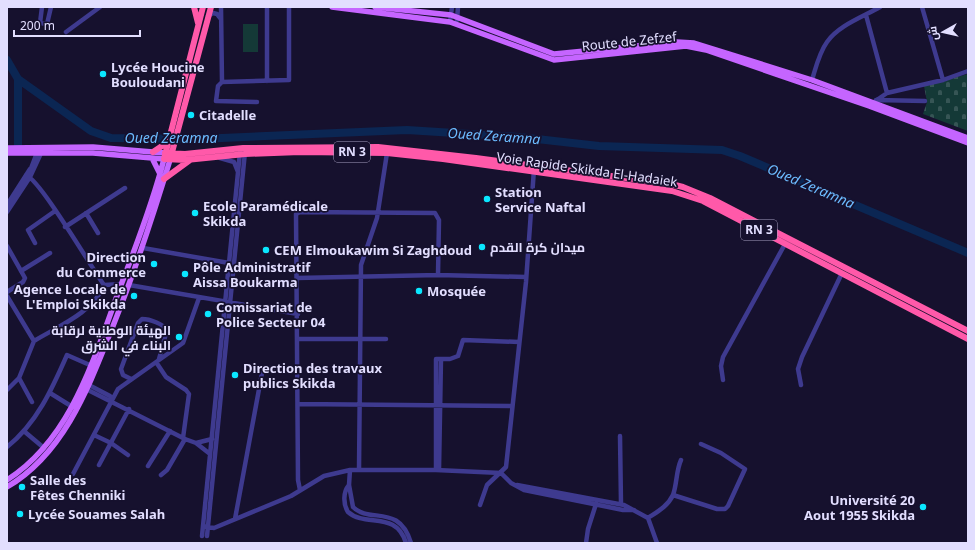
<svg xmlns="http://www.w3.org/2000/svg" width="975" height="550" viewBox="0 0 975 550" font-family="'Noto Sans',Cairo,sans-serif">
  <style>
    .green { fill: #143937 }
    .cemetery { fill: url(#cemetery-stones) }
    .lines { fill: none; stroke-linecap: round; stroke-linejoin: round }
    .river { stroke: #0b2653; stroke-width: 8 }
    .minor { stroke: #3e3a8f; stroke-width: 4.5 }
    .major { stroke: #c565ff; stroke-width: 5.5 }
    .highway { stroke: #ff59a9; stroke-width: 6 }
    .poi-dot { fill: #0ae7ff; stroke: #16112e; stroke-width: 1.5 }
    .labels { text-anchor: middle; stroke-width: 3.5; stroke-linejoin: round; paint-order: stroke }
    .shield { fill: #16112e; stroke: #a5a0c0; stroke-width: 1 }
    .shield-label { font-size: 12px; font-weight: bold; fill: #e2deff }
    .street-label { font-size: 13px; fill: #e2deff; stroke: #16112e }
    .poi-label { font-size: 13px; font-weight: bold; fill: #e2deff; stroke: #16112e; text-anchor: start }
    .water-label { font-size: 14px; font-style: italic; fill: #6cbbff; stroke: #16112e }
  </style>
  <defs>
    <pattern id="cemetery-stones" width="16" height="16" patternUnits="userSpaceOnUse"><rect width="16" height="16" fill="#143937"/><path d="M2 7V4a2 2 0 0 1 4 0v3zM10 15v-3a2 2 0 0 1 4 0v3z" fill="#365555"/></pattern>
  </defs>
  <rect width="100%" height="100%" fill="#16112e"/>
  <path class="green" d="M243,24h15v28h-15z"/>
  <path class="cemetery" d="M968,74v57l-45,-17 4,-12 -3,-16z"/>
  <g class="lines">
    <path class="river" d="M7,60l11,19v66
      M18,79l73,52 20,7 88,1 208,-9 112,7 80,9 123,4 18,6 228,97"/>
    <path class="minor" d="M42,7l-2,16 7,1 4,-17
      M221,7l1,75 67,-2v-73
      M267,7v74
      M922,7l21,73
      M866,15l21,78
      M208,16l5,-3 4,1 4,5
      M457,20l1,-13
      M450,22l2,-15
      M66,32l34,-25
      M812,80c4,-13 7,-27 15,-38 12,-17 36,-25 53,-35
      M222,82l-4,4 -2,15 41,1
      M876,100l49,1
      M871,104l16,-11 56,-13 25,-9
      M220,158l14,4 4,10
      M30,171l8,-21
      M26,175c15,6 65,92 78,110l18,-1
      M7,205l23,-36
      M7,212l23,-35 12,-26
      M86,213l12,20
      M65,227l60,-39
      M35,243l-7,-13 27,-19
      M7,246l18,32 -2,4 -16,10
      M143,248l86,15
      M21,271l29,-18
      M297,278l141,-3 88,2
      M129,285l169,29
      M7,296l27,45 -15,37 -12,12
      M298,339h88
      M34,341c23,-14 60,-29 70,-56
      M156,362l10,15 20,13 3,4 -6,44
      M19,378l13,24
      M131,379l-8,-4 -2,-6 17,-46 4,-4c8,0 21,5 25,11l-8,29
      M723,380l-2,-14 2,-9 62,-113
      M87,384l23,12 2,4
      M801,385l-3,-16 4,-12 40,-84
      M84,388l101,51 11,4 14,11
      M50,393l21,13
      M298,404l214,2
      M25,432l19,16
      M94,435l17,8 17,12
      M620,436l1,68
      M196,443l16,-4
      M7,447c30,-24 45,-58 60,-92l25,11
      M99,465l30,-56
      M148,466l22,-35
      M350,470l-1,15 4,22c17,17 46,-4 58,36
      M359,470l2,-205 16,-47 10,-65
      M436,470v-111h14l8,-3 5,-16 56,2
      M439,470l2,-111
      M73,474l45,-85 65,-46 16,-45
      M161,475l6,-5 18,-31
      M349,485c-6,7 -6,19 -1,27 18,16 48,-2 58,31
      M517,485l107,20 24,13 9,25
      M300,490l-2,-10 -2,-266 4,-2 135,1 4,7 -1,55
      M673,495l44,14h8l3,-3 17,-37 -24,-16 -20,-9
      M480,505l7,-20 19,-18 20,-185 8,-113
      M648,518c9,-6 20,-12 25,-23 4,-11 3,-24 8,-35
      M235,519l27,-146 7,-5 29,1
      M203,526l11,2 77,-32 33,-20 26,-6h86l65,3 10,10 13,7 99,20h11
      M202,536l38,-384
      M207,536l38,-384
      M586,543l2,-14 8,-25"/>
    <path class="major" d="M332,7l118,15 104,38 132,-14 20,4 163,56 99,37
      M375,7l76,8 103,39 123,-12 17,1 118,37 156,58
      M7,148l86,-1 72,6
      M7,153h86l71,6c-11,43 -27,85 -43,126 -26,69 -48,153 -114,195
      M152,158l8,16
      M7,487c58,-34 82,-101 106,-161 22,-55 40,-110 57,-166"/>
    <path class="highway" d="M194,7l4,16
      M203,7l-39,152 22,1 59,-6 55,-2 87,1 56,6 229,32 31,10 265,138
      M153,152l15,-10
      M165,153l20,1 58,-6 135,-1 98,11 195,26 12,3 27,11 258,133
      M171,156l40,-149
      M164,179l26,-19"/>
  </g>
  <g class="poi-dot">
    <circle cx="103" cy="74" r="4"/>
    <circle cx="191" cy="115" r="4"/>
    <circle cx="487" cy="199" r="4"/>
    <circle cx="195" cy="213" r="4"/>
    <circle cx="482" cy="247" r="4"/>
    <circle cx="266" cy="250" r="4"/>
    <circle cx="154" cy="264" r="4"/>
    <circle cx="185" cy="274" r="4"/>
    <circle cx="419" cy="291" r="4"/>
    <circle cx="134" cy="296" r="4"/>
    <circle cx="208" cy="314" r="4"/>
    <circle cx="179" cy="337" r="4"/>
    <circle cx="235" cy="375" r="4"/>
    <circle cx="22" cy="487" r="4"/>
    <circle cx="923" cy="507" r="4"/>
    <circle cx="20" cy="514" r="4"/>
  </g>
  <g class="labels">
    <g class="shield">
      <rect x="334" y="142" width="36" height="20" rx="3"/>
      <rect x="741" y="220" width="36" height="20" rx="3"/>
    </g>
    <g class="shield-label">
      <text x="352" y="156">RN 3</text>
      <text x="759" y="234">RN 3</text>
    </g>
    <g class="street-label">
      <text transform="translate(629 41) rotate(-6)" y="5">Route de Zefzef</text>
      <text transform="translate(587 169) rotate(8)" y="5">Voie Rapide Skikda El-Hadaiek</text>
    </g>
    <g class="poi-label">
      <text x="111" y="72">Lycée Houcine<tspan x="111" dy="15">Bouloudani</tspan></text>
      <text x="199" y="120">Citadelle</text>
      <text x="495" y="197">Station<tspan x="495" dy="15">Service Naftal</tspan></text>
      <text x="203" y="211">Ecole Paramédicale<tspan x="203" dy="15">Skikda</tspan></text>
      <text x="490" y="252">ميدان كرة القدم</text>
      <text x="274" y="255">CEM Elmoukawim Si Zaghdoud</text>
      <text x="146" y="262" text-anchor="end">Direction<tspan x="146" dy="15">du Commerce</tspan></text>
      <text x="193" y="272">Pôle Administratif<tspan x="193" dy="15">Aissa Boukarma</tspan></text>
      <text x="126" y="294" text-anchor="end">Agence Locale de<tspan x="126" dy="15">L'Emploi Skikda</tspan></text>
      <text x="427" y="296">Mosquée</text>
      <text x="216" y="312">Comissariat de<tspan x="216" dy="15">Police Secteur 04</tspan></text>
      <text x="171" y="335" text-anchor="end">الهيئة الوطنية لرقابة<tspan x="171" dy="15">البناء في الشرق</tspan></text>
      <text x="243" y="373">Direction des travaux<tspan x="243" dy="15">publics Skikda</tspan></text>
      <text x="30" y="485">Salle des<tspan x="30" dy="15">Fêtes Chenniki</tspan></text>
      <text x="915" y="505" text-anchor="end">Université 20<tspan x="915" dy="15">Aout 1955 Skikda</tspan></text>
      <text x="28" y="519">Lycée Souames Salah</text>
    </g>
    <g class="water-label">
      <text transform="translate(494 136) rotate(4)" y="5">Oued Zeramna</text>
      <text x="171" y="143">Oued Zeramna</text>
      <text transform="translate(811 186) rotate(23)" y="5">Oued Zeramna</text>
    </g>
  </g>
  <rect width="975" height="550" fill="none" stroke="#e2deff" stroke-width="16"/>
  <g transform="translate(943 32) rotate(262)" stroke="#16112e" stroke-width="3" paint-order="stroke">
  <path d="M0-3L7 15L0 10L-7 15Z" fill="#e2deff"/>
  <text y="-6" font-size="11" font-weight="bold" text-anchor="middle" fill="#e2deff">ش</text>
  </g>
  <path d="M14 30v6h126v-6" fill="none" stroke="#e2deff" stroke-width="2"/>
  <text x="20" y="30" font-size="12" fill="#e2deff" stroke="#16112e" stroke-width="3" paint-order="stroke">200 m</text>
</svg>
